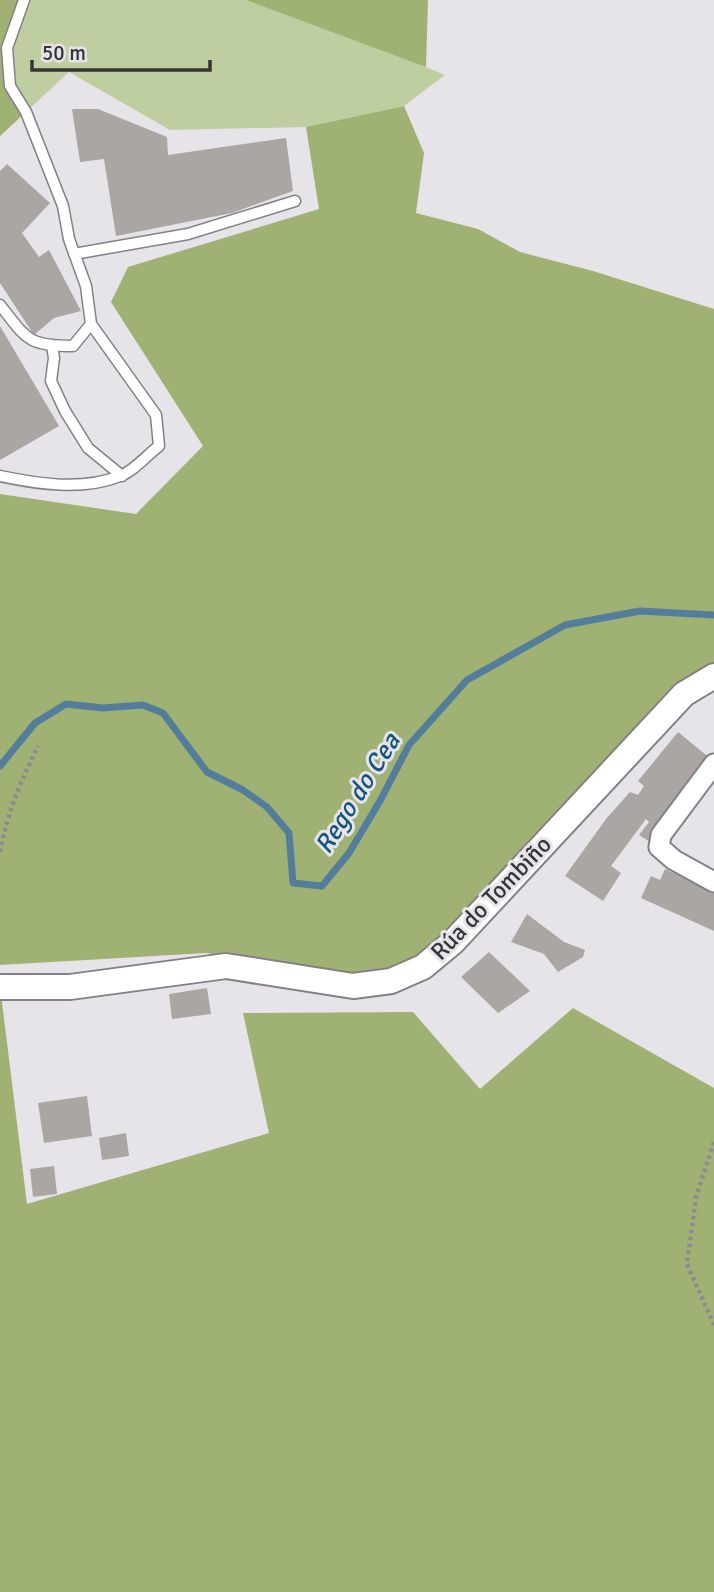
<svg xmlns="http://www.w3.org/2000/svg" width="714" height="1592" viewBox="0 0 714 1592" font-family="Signika,sans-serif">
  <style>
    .green { fill: #bfcea0 }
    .forest { fill: #9fb273 }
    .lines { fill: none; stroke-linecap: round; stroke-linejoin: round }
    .stream { stroke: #547d9c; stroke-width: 7 }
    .building { fill: #aba6a3 }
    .service-casing { stroke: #838186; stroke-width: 13 }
    .minor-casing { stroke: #838186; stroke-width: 23 }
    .tertiary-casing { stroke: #838186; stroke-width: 28 }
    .path { stroke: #8c8b8f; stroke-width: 4.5; stroke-dasharray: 3.5 3.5; stroke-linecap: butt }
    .service { stroke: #fff; stroke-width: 10 }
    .minor { stroke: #fff; stroke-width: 19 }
    .tertiary { stroke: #fff; stroke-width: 24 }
    .labels { text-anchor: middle; stroke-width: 6; stroke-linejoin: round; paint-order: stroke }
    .street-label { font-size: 24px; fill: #353537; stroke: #e6e4e9 }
    .water-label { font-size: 26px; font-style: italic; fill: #125580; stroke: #e6e4e9 }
  </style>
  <rect width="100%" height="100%" fill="#e6e4e9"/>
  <path class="green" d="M24,0h237l184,75 -41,31 -98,21 -136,3 -101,-58 -43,40 -16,-26 6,-67z"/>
  <path class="forest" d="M0,0h24l-17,48 3,38 16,26 -26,24z
    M246,0h182l-2,67z
    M404,106l20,47 -8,60 62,16 42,23 73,19 121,38v370l-261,263 -62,39 -185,-28 -206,12v-471l136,20 67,-68 -92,-144 17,-35 191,-58 -13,-82z
    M0,986l27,218 242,-71 -26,-120 170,-1 67,77 93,-81 141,80v504h-714z"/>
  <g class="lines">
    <path class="stream" d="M0,766l35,-43 31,-19 37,4 40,-3 20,8 44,59 36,18 24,17 22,26 4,50 29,3 27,-33 31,-52 29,-56 58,-65 98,-55 75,-14 74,4"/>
  </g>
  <path class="building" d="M72,109h26l69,28 1,18 118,-17 7,53 -61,22 -116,23 -12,-77 -24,3z
    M7,164l43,39 -28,30 17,24 10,-7 32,61 -27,7 -20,17 -34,-52v-112z
    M0,326l59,100 -59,34z
    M678,732l33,27 -61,83 -11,-7 10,-13 -3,-3 -35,47 10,7 -18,28 -38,-25 41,-57 24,-27 8,3 6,-9 -6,-5z
    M665,869l49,23v39l-73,-33 10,-22 9,4z
    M527,914l37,28 21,8 -2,7 -25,15 -14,-18 -33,-12z
    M489,952l41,39 -32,22 -37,-36z
    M207,988l4,26 -39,5 -3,-25z
    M87,1096l5,40 -48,7 -6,-40z
    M126,1133l3,23 -27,4 -3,-22z
    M54,1166l3,28 -24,3 -3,-28z"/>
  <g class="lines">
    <defs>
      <path id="service" d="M74,254l114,-20 107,-33
        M0,305c27,34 27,41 73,41l18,-22
        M52,346l2,12 -3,23 14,30 23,37 34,28
        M0,476c38,8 82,15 120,0 14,-5 27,-21 39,-30l-3,-31 -65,-91 -5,-38 -17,-47 -6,-33 -37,-94 -16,-26 -3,-38 17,-48"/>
      <path id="minor" d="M714,764l-53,71 -2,12 15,13 40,22"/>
      <path id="tertiary" d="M0,987h70l156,-21 127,20 38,-5 32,-14 30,-25 231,-248 30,-18"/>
    </defs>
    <use href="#service" class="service-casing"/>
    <use href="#minor" class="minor-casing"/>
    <use href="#tertiary" class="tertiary-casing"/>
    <path class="path" d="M0,852c7,-39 21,-71 38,-106
      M714,1142l-18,55 -9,67 27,61"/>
    <use href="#service" class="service"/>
    <use href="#minor" class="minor"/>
    <use href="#tertiary" class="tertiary"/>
  </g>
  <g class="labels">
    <g class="street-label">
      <text transform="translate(491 898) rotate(-46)" y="8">Rúa do Tombiño</text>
    </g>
    <g class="water-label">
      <text transform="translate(357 793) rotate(-58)" y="9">Rego do Cea</text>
    </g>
  </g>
  <path d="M32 60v10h178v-10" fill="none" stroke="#353537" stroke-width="3.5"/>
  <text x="42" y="60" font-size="21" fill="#353537" stroke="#e6e4e9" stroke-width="5" paint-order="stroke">50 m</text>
</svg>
